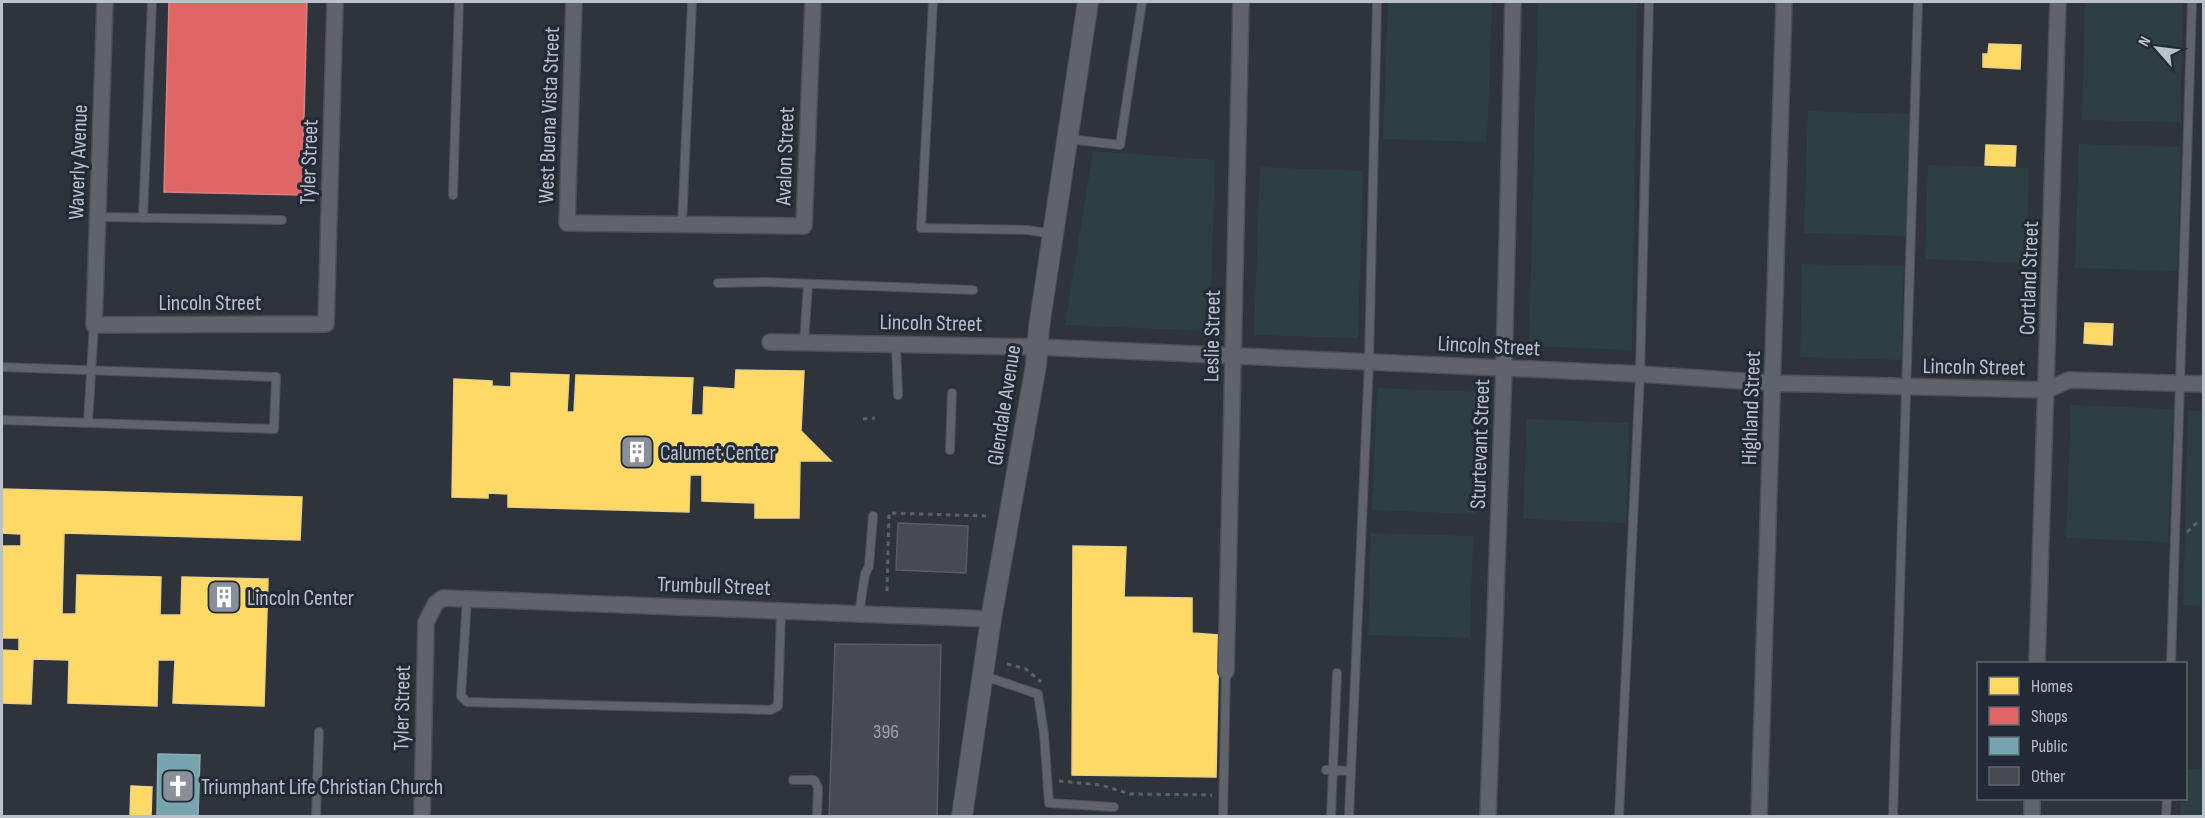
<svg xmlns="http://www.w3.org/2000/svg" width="2205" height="818" viewBox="0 0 2205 818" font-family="'Sofia Sans Condensed',sans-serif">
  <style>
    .green { fill: #2d3f42 }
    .homes { fill: #ffd966; stroke: #ebd284; stroke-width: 1.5 }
    .shops { fill: #e06666; stroke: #d58184; stroke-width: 1.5 }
    .public { fill: #76a5af; stroke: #8badb7; stroke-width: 1.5 }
    .building { fill: #474b51; stroke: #585c63; stroke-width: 1.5 }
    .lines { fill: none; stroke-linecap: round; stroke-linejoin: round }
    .service-casing { stroke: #4d5056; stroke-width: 10 }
    .minor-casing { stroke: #4d5056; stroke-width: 18 }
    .tertiary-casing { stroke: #4d5056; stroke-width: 22 }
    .path { stroke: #5d6267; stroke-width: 3; stroke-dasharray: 4.5 4.5; stroke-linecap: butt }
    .service { stroke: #60636a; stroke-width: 8 }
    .minor { stroke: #60636a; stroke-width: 15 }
    .tertiary { stroke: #60636a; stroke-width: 20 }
    .labels { text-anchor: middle; stroke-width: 6; stroke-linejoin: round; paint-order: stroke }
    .number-label { font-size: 20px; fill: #9ea4ac }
    .street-label { font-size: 22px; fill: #bbc1cb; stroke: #222a36 }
    .poi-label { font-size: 22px; fill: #bbc1cb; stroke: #222a36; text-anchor: start }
  </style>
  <rect width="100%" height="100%" fill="#2f343c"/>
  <path class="green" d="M1388,2h104l-5,140 -104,-3z
    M1538,2h99l-5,348 -103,-4z
    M2085,2h98l-3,120 -98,-2z
    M1808,111l102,3 -4,122 -102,-3z
    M2079,144l102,3 -4,124 -102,-3z
    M1093,151l122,9 -5,171 -145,-6z
    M1928,165l101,3 -3,95 -101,-4z
    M1260,167l103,4 -5,167 -104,-3z
    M1802,264l102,2 -3,94 -101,-3z
    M1377,388l102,4 -4,122 -103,-4z
    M2071,405l102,4 -5,133 -102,-4z
    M2188,411h15v195l-20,-1z
    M1527,419l102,4 -3,100 -103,-4z
    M1371,533l102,3 -3,102 -102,-3z
    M2186,769h17v47h-23l1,-17 5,-1z"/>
  <path class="homes" d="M1989,44l32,1 -1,24 -37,-2v-13h5z
    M1986,145l30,1 -1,20 -30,-1z
    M2085,323l28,1 -1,21 -28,-2z
    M736,370l68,1 -3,60 30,30h-31l-1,57h-44v-15l-53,-2v-26h-12l-1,37 -181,-5v-13l-20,-1v5l-36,-1 2,-118 38,2v5l19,1v-14l58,2 -2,37h7l2,-37 117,3 -2,37h12l1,-28 31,2z
    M2,489l300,8 -2,43 -236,-7 -2,81h14l1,-39 84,2 -1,38h21l1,-38 86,2 -4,127 -91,-3 2,-43h-17l-1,46 -89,-3 1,-43 -36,-1 -2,45 -29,-1v-53l17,1v-13h-17v-92h19v-12l-19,-1z
    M1073,546l53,1 -2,50 68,1v35l27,2 -3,142 -144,-2z
    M131,786l21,1 -1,29h-21z"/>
  <path class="shops" d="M169,2h138l-5,193 -138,-3z"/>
  <path class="public" d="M158,754l42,1 -2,61h-41z"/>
  <path class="building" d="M898,523l70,3 -2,47 -70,-3z
    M835,644l106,1 -4,171h-108z"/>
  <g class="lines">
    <defs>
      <path id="service" d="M933,2l-12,226 107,2 24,4
        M1069,139l51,6 22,-143
        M453,195l6,-193
        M98,217l184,3
        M143,218l9,-216
        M682,224l10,-222
        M718,283l47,-1 208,8
        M804,343l4,-59
        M896,344l2,51
        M2,367l274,10 -2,52 -272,-9
        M88,422l6,-97
        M950,450l2,-57
        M467,598l-6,98 6,6 304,8 7,-4 3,-95
        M859,614l6,-40 4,-8 4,-50
        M2171,664l21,-662
        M984,676l54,18 6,40 5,69 65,4
        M1326,770l25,1
        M793,780h21l4,7 -1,29
        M316,816l3,-84
        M1223,816l3,-145
        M1331,816l6,-143
        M1349,816l20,-454 8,-360
        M1619,816l21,-442 9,-372
        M1893,816l25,-814
        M2166,816l1,-18"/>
      <path id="minor" d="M105,2l-11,323 232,-1 9,-322
        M574,2l-7,221 237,3 9,-224
        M770,342l268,5 602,27 133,9 274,7 22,-10 135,4
        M2037,664l21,-662
        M1226,671l15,-669
        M422,816l4,-194 10,-19 7,-5 548,21
        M1488,816l16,-448 9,-366
        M1759,816l25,-814
        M2032,816v-18"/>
      <path id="tertiary" d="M962,816l29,-197 45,-254 3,-38 49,-325"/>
    </defs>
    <use href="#service" class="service-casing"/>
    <use href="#minor" class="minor-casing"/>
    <use href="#tertiary" class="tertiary-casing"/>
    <path class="path" d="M863,419l12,-1
      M2187,532l13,-12
      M887,591l2,-78 97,3
      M1007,664l19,5 15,13
      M1059,781l42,4 29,9 82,1"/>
    <use href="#service" class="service"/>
    <use href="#minor" class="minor"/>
    <use href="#tertiary" class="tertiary"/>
  </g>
  <defs>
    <symbol id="building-square" viewBox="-11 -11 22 22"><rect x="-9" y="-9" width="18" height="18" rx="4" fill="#8a9099" stroke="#222a36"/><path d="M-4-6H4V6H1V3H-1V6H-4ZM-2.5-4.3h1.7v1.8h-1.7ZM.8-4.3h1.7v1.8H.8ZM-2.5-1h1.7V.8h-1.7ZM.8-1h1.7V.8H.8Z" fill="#fff"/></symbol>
    <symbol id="church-square" viewBox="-11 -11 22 22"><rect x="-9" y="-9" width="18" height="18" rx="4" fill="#8a9099" stroke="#222a36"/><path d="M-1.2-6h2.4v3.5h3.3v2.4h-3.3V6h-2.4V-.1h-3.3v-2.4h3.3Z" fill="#fff"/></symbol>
  </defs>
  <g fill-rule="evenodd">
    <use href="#building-square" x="618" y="433" width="38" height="38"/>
    <use href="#building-square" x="205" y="578" width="38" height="38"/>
    <use href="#church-square" x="159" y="767" width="38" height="38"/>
  </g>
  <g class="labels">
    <g class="number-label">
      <text x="886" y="738">396</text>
    </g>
    <g class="street-label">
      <text transform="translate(548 115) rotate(-88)" y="8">West Buena Vista Street</text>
      <text transform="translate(784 156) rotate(-88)" y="8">Avalon Street</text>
      <text transform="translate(77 162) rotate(-88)" y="8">Waverly Avenue</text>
      <text transform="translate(308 162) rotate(-88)" y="8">Tyler Street</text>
      <text transform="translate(2028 278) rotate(-88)" y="8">Cortland Street</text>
      <text x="210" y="310">Lincoln Street</text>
      <text transform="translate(931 322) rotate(1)" y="8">Lincoln Street</text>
      <text transform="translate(1211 336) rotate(-89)" y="8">Leslie Street</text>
      <text transform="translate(1489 345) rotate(3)" y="8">Lincoln Street</text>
      <text transform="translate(1974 366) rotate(1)" y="8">Lincoln Street</text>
      <text transform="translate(1003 405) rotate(-81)" y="8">Glendale Avenue</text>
      <text transform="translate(1750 408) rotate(-88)" y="8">Highland Street</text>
      <text transform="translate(1479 444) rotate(-88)" y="8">Sturtevant Street</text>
      <text transform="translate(714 585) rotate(2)" y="8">Trumbull Street</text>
      <text transform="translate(401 708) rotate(-89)" y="8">Tyler Street</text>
    </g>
    <g class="poi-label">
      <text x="660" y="460">Calumet Center</text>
      <text x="247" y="605">Lincoln Center</text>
      <text x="201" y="794">Triumphant Life Christian Church</text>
    </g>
  </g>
  <rect width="2205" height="818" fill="none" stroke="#bbc1cb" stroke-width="6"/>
  <rect x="1977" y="662" width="210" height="138" fill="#222a36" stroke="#5f6672" stroke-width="1.5"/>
  <rect x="1989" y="677" width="30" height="18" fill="#ffd966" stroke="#5f6672" stroke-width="1.5"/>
  <text x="2031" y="692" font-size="18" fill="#bbc1cb">Homes</text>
  <rect x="1989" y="707" width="30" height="18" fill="#e06666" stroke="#5f6672" stroke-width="1.5"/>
  <text x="2031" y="722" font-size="18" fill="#bbc1cb">Shops</text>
  <rect x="1989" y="737" width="30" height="18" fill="#76a5af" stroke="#5f6672" stroke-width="1.5"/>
  <text x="2031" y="752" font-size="18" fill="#bbc1cb">Public</text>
  <rect x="1989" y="767" width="30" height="18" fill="#474b51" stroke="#5f6672" stroke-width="1.5"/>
  <text x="2031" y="782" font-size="18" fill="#bbc1cb">Other</text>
  <g transform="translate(2157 48) rotate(298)" stroke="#222a36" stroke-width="4.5" paint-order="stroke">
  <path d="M0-4.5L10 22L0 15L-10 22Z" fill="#bbc1cb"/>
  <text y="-9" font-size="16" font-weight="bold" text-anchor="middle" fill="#bbc1cb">N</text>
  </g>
</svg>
